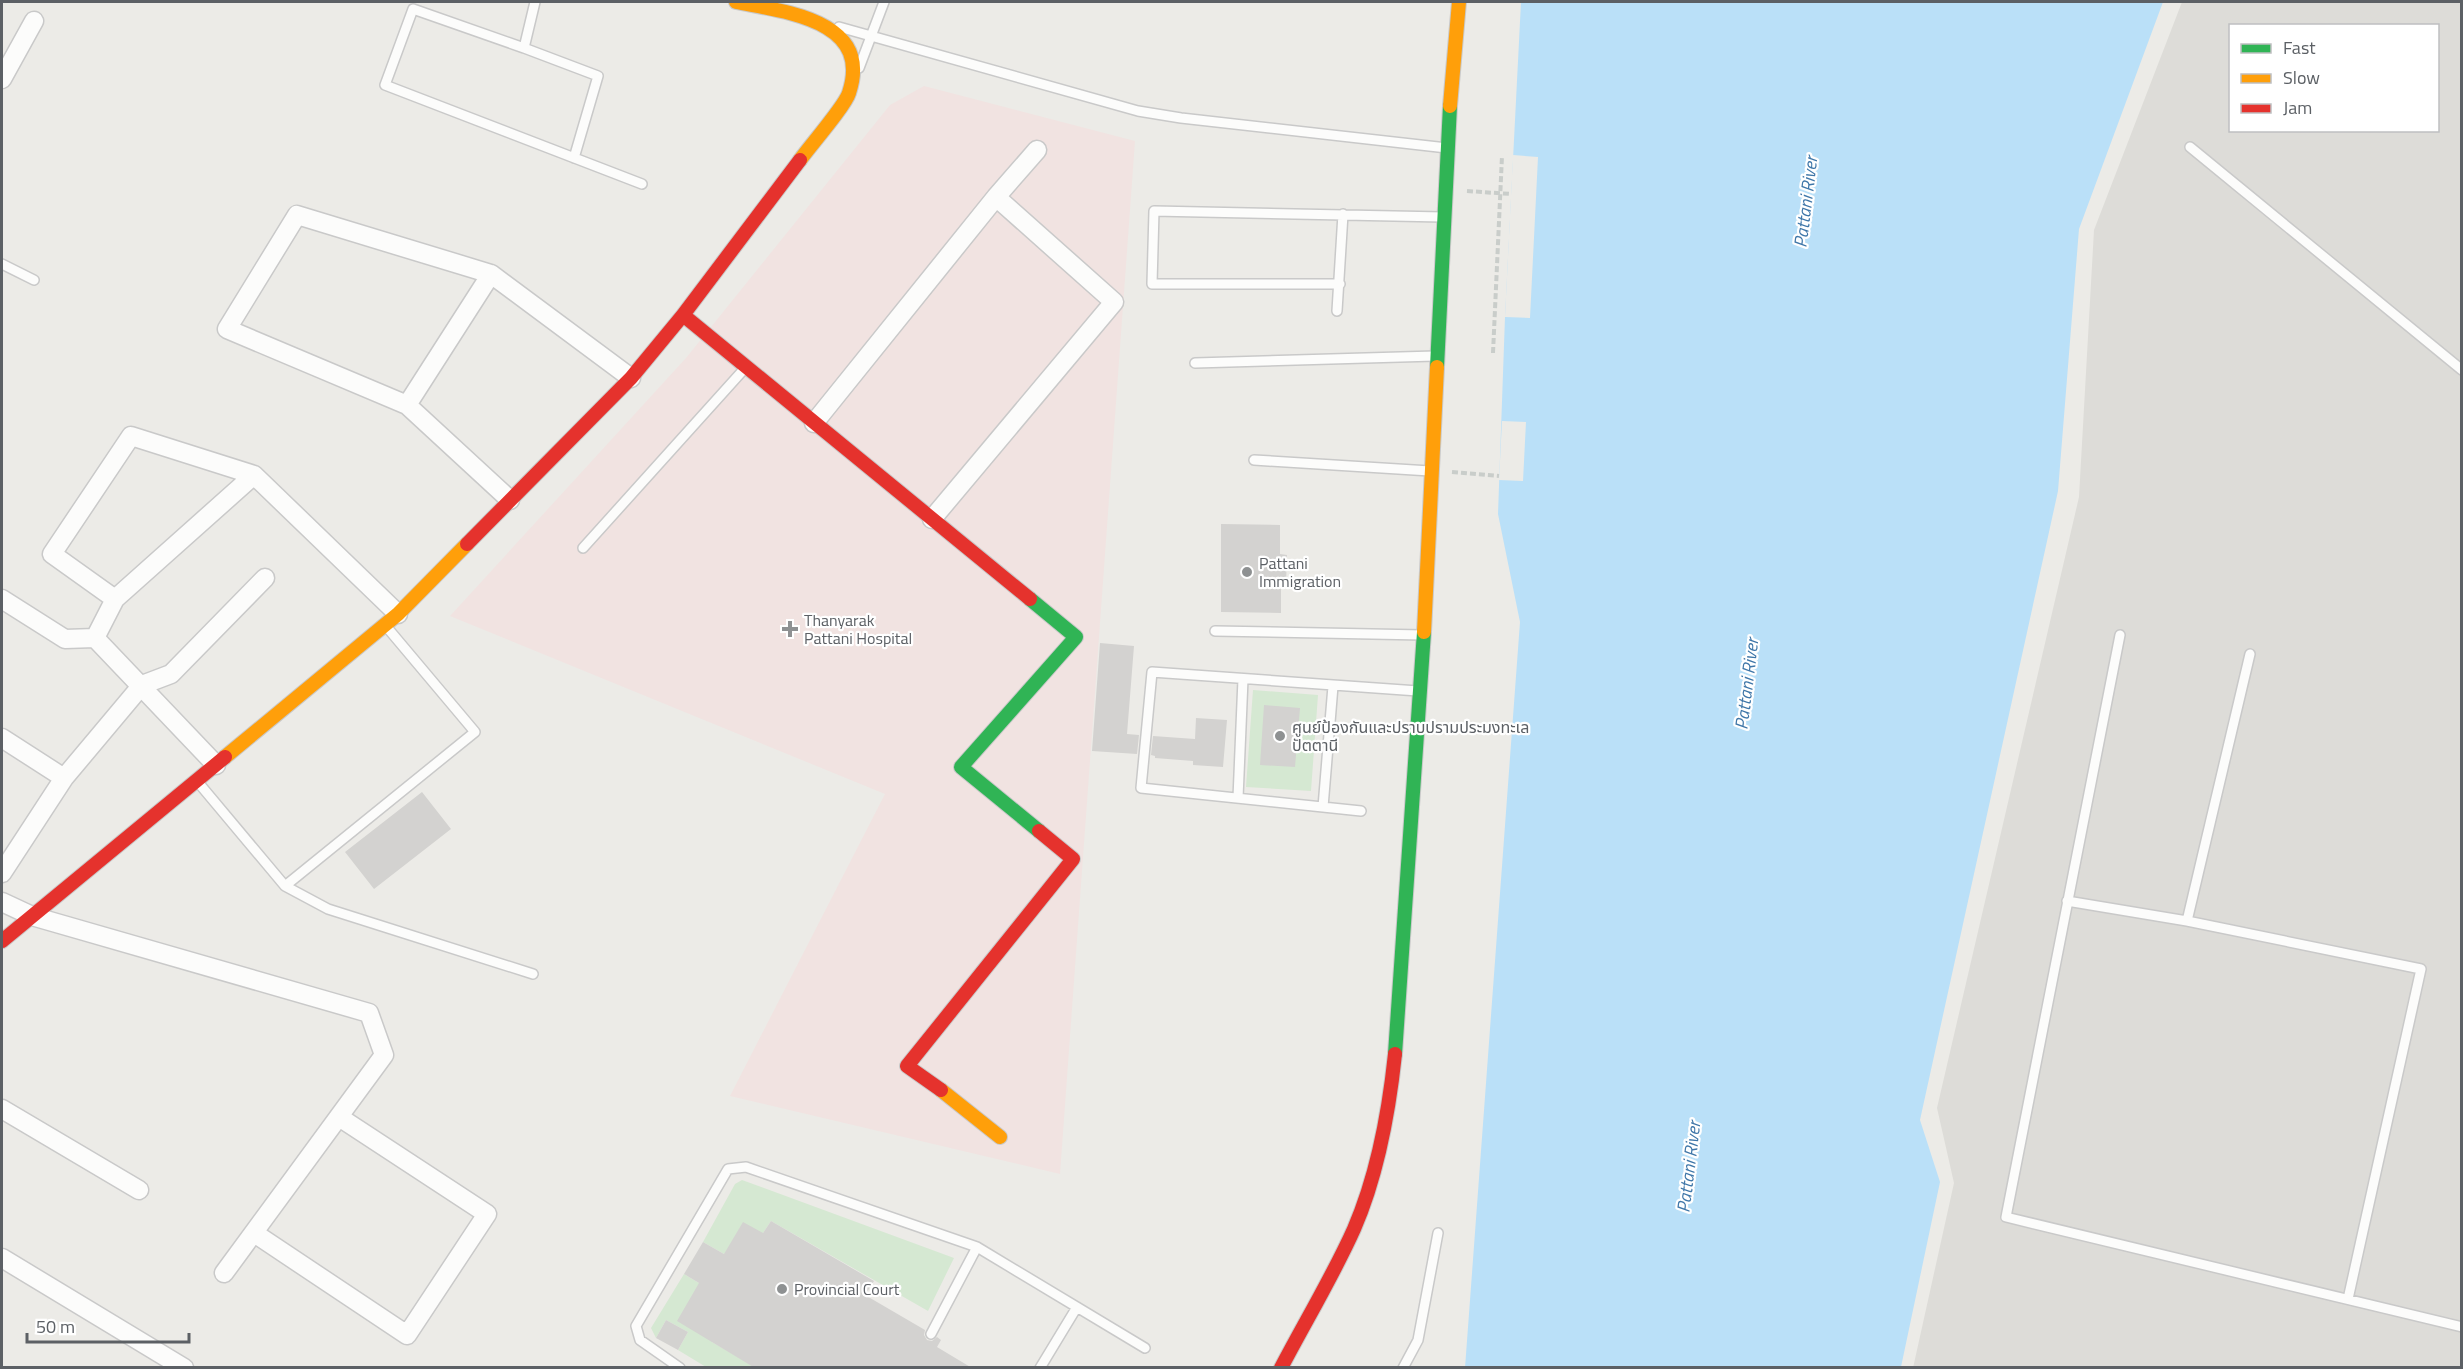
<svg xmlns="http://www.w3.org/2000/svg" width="2463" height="1369" viewBox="0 0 2463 1369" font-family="'Titillium Web','Noto Sans Thai',sans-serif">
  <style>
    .industrial { fill: #dddcd8; fill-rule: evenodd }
    .medical { fill: #f1e3e1 }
    .green { fill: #d5e8d2 }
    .water { fill: #bae0f8 }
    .pier { fill: #ecebe7 }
    .building { fill: #d3d2d0 }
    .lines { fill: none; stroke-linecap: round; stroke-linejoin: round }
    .lane-casing { stroke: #c9c9c9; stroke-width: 12 }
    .street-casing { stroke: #c9c9c9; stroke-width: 21 }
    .fast-casing { stroke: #c9c9c9; stroke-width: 16 }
    .slow-casing { stroke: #c9c9c9; stroke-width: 16 }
    .jam-casing { stroke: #c9c9c9; stroke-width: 16 }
    .path { stroke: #c9cdca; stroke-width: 4; stroke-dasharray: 6 3; stroke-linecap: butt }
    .lane { stroke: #fcfcfb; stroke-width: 9 }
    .street { stroke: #fcfcfb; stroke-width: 18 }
    .fast { stroke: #30b455; stroke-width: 14 }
    .slow { stroke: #ff9f0a; stroke-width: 14 }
    .jam { stroke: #e5322d; stroke-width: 14 }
    .poi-dot { fill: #8e9192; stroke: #fff; stroke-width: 2 }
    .labels { text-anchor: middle; stroke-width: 4.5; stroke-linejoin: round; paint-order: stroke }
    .poi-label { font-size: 16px; fill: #5c6065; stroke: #fff; text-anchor: start }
    .water-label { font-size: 18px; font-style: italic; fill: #3e76a8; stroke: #fff }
  </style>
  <rect width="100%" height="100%" fill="#ecebe7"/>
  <path class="industrial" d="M2182,2h279v1365l-548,1 41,-185 -17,-75 142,-611 15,-267zM2230,26h208v104h-208z"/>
  <path class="medical" d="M924,86l211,55 -75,1033 -330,-78 155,-302 -435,-178 236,-258 204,-253z"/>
  <path class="green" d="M1253,690l65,5 -7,96 -65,-4z
    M742,1180l212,78 -26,53 -157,-90 -8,12 -39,21 -21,-12 32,-58z
    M684,1274l15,9 21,44 -8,15 43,25h-49l-28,-17 10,-18 -22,-12 -10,18 -5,-10z"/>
  <path class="water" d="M1521,2h642l-84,227 -21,262 -138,629 20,62 -39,185 -436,1 55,-746 -22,-108 7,-197z"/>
  <path class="pier" d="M1513,155l25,2 -8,161 -25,-1z
    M1502,421l24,1 -3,59 -24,-1z"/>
  <path class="building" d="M1221,524l59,1v29l7,1 -1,29h-5v29l-60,-1z
    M1100,643l34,3 -7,88 12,1 -2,19 -45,-3z
    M1264,705l36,3 -5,59 -35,-2z
    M1196,718l31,2 -4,47 -30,-2v-4l-38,-3v-2l-4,-1 2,-19 42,3z
    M422,792l29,37 -77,60 -29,-37z
    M771,1221l103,60 -9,14 60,35 -1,5 3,5 5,1 5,-4 4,3 -4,7 35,21h-217l-78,-47 22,-38 -15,-9 19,-32 21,12 19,-32 20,11z
    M666,1320l22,12 -10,18 -22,-12z"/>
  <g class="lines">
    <defs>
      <path id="lane" d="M535,2l-11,46 -111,-39 -28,76 257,99
        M839,27l299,84 43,7 266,30
        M524,48l74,28 -24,82
        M859,68l25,-66
        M2190,147l272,223
        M2,264l32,16
        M1340,284h-188l2,-73 289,6
        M1337,311l6,-97
        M1195,363l240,-7
        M1254,460l176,11
        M583,548l163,-181
        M1215,631l208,4
        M2120,635l-114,582 456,110
        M197,781l88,105 190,-154 -90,-107
        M1238,798l5,-119
        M1323,807l10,-121
        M1361,811l-220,-23 11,-116 266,19
        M285,886l43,23 205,65
        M2067,901l120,20 234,48 -73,330
        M2187,921l63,-267
        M931,1334l46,-87
        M680,1368l-40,-28 -4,-14 92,-157 18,-2 231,80 168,101
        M1040,1368l37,-61
        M1403,1368l15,-28 20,-107"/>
      <path id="street" d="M2,79l32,-58
        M996,197l41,-47
        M407,405l84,-131
        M814,423l182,-226 118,105 -182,217
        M510,500l-103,-95 -180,-76 70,-114 194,59 140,104
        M2,599l63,40 30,-1 121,127
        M115,599l-63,-45 79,-118 123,39 144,139
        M95,638l20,-39 139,-124
        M2,738l62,40
        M2,873l62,-95 78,-93 29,-11 94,-96
        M2,902l30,14 337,97 15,42 -160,218
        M2,1109l137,81
        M254,1233l153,102 80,-121 -148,-97
        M2,1258l182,110"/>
      <path id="fast" d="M1437,367l13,-261
        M1030,599l46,38 -115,130 78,64
        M1395,1054l29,-422"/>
      <path id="slow" d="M736,2c49,10 137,18 113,91 -4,13 -39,53 -49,67
        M1450,106l9,-104
        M1424,632l13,-265
        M225,757l173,-143 69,-70
        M941,1090l59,47"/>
      <path id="jam" d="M683,315l347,284
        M467,544l164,-166 52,-63 117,-155
        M2,941l223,-184
        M941,1090l-34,-24 166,-207 -34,-28
        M1281,1368c24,-46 52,-92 73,-139 23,-53 35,-118 41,-175"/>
    </defs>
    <use href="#lane" class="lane-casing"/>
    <use href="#street" class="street-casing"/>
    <use href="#fast" class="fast-casing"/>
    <use href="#slow" class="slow-casing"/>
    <use href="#jam" class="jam-casing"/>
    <path class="path" d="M1467,191l44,3
      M1493,353l9,-197
      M1452,472l47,4"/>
    <use href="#lane" class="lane"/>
    <use href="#street" class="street"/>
    <use href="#fast" class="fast"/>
    <use href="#slow" class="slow"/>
    <use href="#jam" class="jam"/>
  </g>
  <g class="poi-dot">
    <circle cx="1247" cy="572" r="6"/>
    <path d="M787 620h6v6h6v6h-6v6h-6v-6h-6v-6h6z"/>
    <circle cx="1280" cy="736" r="6"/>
    <circle cx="782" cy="1289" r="6"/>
  </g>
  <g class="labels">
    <g class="poi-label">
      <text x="1259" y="569">Pattani<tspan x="1259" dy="18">Immigration</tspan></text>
      <text x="804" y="626">Thanyarak<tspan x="804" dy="18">Pattani Hospital</tspan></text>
      <text x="1292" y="733">ศูนย์ป้องกันและปราบปรามประมงทะเล<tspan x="1292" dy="18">ปัตตานี</tspan></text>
      <text x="794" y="1295">Provincial Court</text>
    </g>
    <g class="water-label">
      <text transform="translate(1806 202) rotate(-83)" y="6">Pattani River</text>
      <text transform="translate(1747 684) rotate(-83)" y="6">Pattani River</text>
      <text transform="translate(1689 1167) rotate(-83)" y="6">Pattani River</text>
    </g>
  </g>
  <rect width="2463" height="1369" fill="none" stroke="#5c6065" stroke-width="6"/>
  <rect x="2229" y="24" width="210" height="108" fill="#ffffff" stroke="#bebfc1" stroke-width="1.5"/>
  <rect x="2241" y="44" width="30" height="9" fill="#30b455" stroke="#bebfc1" stroke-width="1.5"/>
  <text x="2283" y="54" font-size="18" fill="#5c6065">Fast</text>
  <rect x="2241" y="74" width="30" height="9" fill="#ff9f0a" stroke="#bebfc1" stroke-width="1.5"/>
  <text x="2283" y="84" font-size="18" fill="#5c6065">Slow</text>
  <rect x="2241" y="104" width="30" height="9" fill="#e5322d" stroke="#bebfc1" stroke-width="1.5"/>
  <text x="2283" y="114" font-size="18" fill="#5c6065">Jam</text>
  <path d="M27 1333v9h162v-9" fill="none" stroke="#5c6065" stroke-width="3"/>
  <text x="36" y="1333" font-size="18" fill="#5c6065" stroke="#ffffff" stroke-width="4.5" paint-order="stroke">50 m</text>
</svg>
